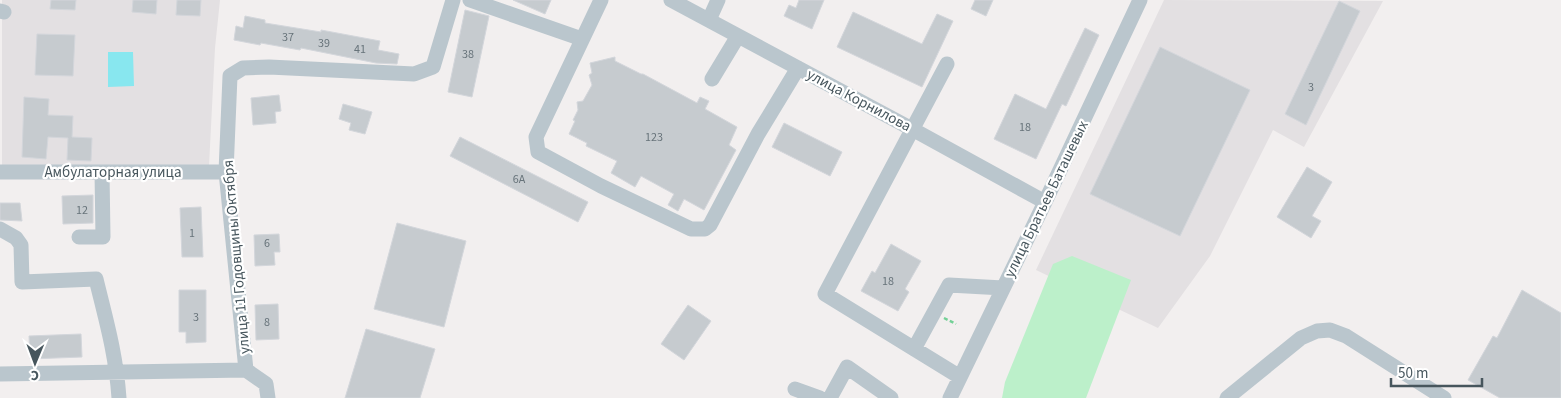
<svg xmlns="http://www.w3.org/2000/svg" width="1561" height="398" viewBox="0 0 1561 398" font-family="'Source Sans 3',sans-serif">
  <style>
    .education { fill: #e3e0e2 }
    .green { fill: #bcf0ca }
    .water { fill: #88e7ef }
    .building { fill: #c6cbcf; stroke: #d3d6db }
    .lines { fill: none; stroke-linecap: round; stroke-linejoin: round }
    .path { stroke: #73d096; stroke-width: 2.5; stroke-dasharray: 4 2.5; stroke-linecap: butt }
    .minor { stroke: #bac6cd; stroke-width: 15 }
    .labels { text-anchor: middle; stroke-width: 4.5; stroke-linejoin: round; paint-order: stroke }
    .number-label { font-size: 12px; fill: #67737a }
    .street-label { font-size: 15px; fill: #47565d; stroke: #fff }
  </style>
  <rect width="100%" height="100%" fill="#f2efef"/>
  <path class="education" d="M2,0h218l-5,48 -6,118 -207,-1z
    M1164,0l219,1 -79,146 -31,-17 -63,126 -52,72 -122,-58z"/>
  <path class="green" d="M1072,256l59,24 -45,118h-84l3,-16 48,-118z"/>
  <path class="water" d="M108,52h25l1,34 -26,1z"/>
  <path class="building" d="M51,0h25l-1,10 -25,-1z
    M133,0h24l-1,14 -24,-2z
    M177,0h24l-1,16 -24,-1z
    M513,0h38l-6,14z
    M799,0h25l-12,29 -28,-13 5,-11 7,3z
    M975,0h18l-7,16 -15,-7z
    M1339,1l21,10 -54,114 -21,-11z
    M465,10l24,6 -17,81 -24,-5z
    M853,12l69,32 15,-30 16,7 -31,66 -85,-40z
    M245,16l20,4v3l56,9v-2l59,11 -2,9 21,4 -2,10 -21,-1 -75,-15 -1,2 -39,-7 -1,2 -26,-5 2,-14 7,2z
    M1085,28l14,7 -33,71 -4,-2 -26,55 -42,-20 21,-45 31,15z
    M37,34l38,1 -2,41 -38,-1z
    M1160,47l90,43 -70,146 -90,-42z
    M615,57v4l26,13h2l54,29 3,-6 9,4 -4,8 32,18 -8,18 7,5 -32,60 -20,-11 -6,12 -10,-6 6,-11 -33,-18 -6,11 -24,-14 6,-12 -31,-15 1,-3 -18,-9 6,-13 -2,-1 5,-10 -1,-8 6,-1 9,-16 -3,-10 3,-2 -2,-10z
    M279,95l2,16 -6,1 1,11 -23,2 -2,-27z
    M24,97l25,2 -1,16 25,1 -1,21 20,1 -1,23 -24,-1 1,-22 -20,-1 -2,22 -24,-2z
    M343,104l29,8 -7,22 -16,-4 2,-7 -12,-4z
    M784,123l58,29 -12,24 -58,-29z
    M460,137l128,65 -10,20 -128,-66z
    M1307,167l25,15 -20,34 9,5 -10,17 -34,-21z
    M93,195v28l-30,1 -1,-28z
    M0,203h20l2,18 -22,-1z
    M201,207l2,50h-21l-2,-49z
    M397,223l69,18 -22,86 -70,-18z
    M279,234l1,18h-6l1,13 -20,1 -1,-31z
    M891,244l30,17 -16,28 4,3 -11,19 -37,-20 11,-20 3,2z
    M179,290h27v52l-20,1v-11h-7z
    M1522,290l39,23v85h-61l-32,-18 25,-44 4,2z
    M278,304l1,35 -23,1 -1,-35z
    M688,305l23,16 -27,39 -23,-16z
    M366,329l69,20 -15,49h-75z
    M81,334l1,23 -52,2 -1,-23z"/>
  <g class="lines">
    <path class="path" d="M944,318l12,6"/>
    <path class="minor" d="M470,0l112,39
      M601,0l-65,137 2,15 63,34 90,43h14l5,-4 48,-91 40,-66
      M671,0l241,129 133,73
      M0,11l4,1
      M709,20l9,-20
      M947,64l-122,230 135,83
      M712,79l26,-43
      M0,172h226
      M0,229l16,9 5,7 1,37 74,-3c10,41 20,75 23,119
      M79,237h24l-1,-65
      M914,349l35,-64 54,3
      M0,374l246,-4
      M795,389l25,9
      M268,398l-2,-14 -20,-14 -20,-198 4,-96 13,-8 26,-1 145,7 19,-7 20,-67
      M830,398l17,-31 44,31
      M950,398l95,-196 95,-202
      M1227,398l74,-60 16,-7 13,-1 16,6 98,62"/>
  </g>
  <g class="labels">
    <g class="number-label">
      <text x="288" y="41">37</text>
      <text x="324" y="47">39</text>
      <text x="360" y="53">41</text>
      <text x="468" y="58">38</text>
      <text x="1311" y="91">3</text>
      <text x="1025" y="131">18</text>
      <text x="654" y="141">123</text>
      <text x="519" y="183">6А</text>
      <text x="82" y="214">12</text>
      <text x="192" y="237">1</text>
      <text x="267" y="247">6</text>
      <text x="888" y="285">18</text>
      <text x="196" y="321">3</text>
      <text x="267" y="326">8</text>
    </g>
    <g class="street-label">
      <text transform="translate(859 100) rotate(28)" y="5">улица Корнилова</text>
      <text x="113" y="177">Амбулаторная улица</text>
      <text transform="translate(1046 199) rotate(-64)" y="5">улица Братьев Баташевых</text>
      <text transform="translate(236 257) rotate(-95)" y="5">улица 11 Годовщины Октября</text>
    </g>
  </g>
  <g transform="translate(35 363) rotate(181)" stroke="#ffffff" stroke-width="4" paint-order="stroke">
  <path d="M0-4L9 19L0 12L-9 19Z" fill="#47565d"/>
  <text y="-8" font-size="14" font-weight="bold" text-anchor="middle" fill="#47565d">С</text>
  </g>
  <path d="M1391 378v8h91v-8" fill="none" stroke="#47565d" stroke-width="2.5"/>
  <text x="1398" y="378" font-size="15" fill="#47565d" stroke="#ffffff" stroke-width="4" paint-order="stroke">50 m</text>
</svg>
